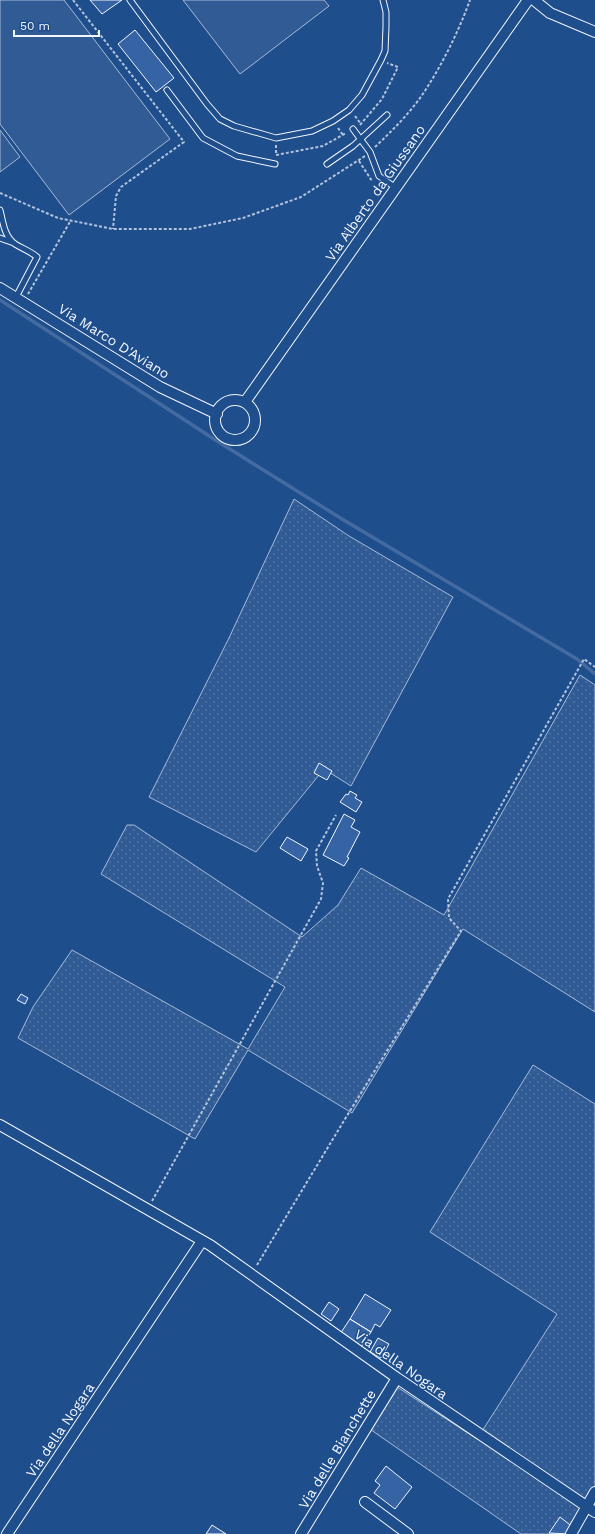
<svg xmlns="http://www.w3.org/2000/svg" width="595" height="1534" viewBox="0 0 595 1534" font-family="'Work Sans',sans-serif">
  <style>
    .grass { fill: url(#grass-dots); stroke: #a8bbd7 }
    .built { fill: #305b95; stroke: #a8bbd7 }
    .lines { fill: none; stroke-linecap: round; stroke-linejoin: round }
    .stream { stroke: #446ba0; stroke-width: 3.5 }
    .building { fill: #3563a3; stroke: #f2f6ff }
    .lane-casing { stroke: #f2f6ff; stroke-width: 7 }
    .street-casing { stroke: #f2f6ff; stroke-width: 12 }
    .path { stroke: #b3c4dc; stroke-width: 2; stroke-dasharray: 3 2; stroke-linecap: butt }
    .lane { stroke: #1f4e8c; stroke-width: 5 }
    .street { stroke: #1f4e8c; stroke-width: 10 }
    .labels { text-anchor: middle; stroke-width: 3; stroke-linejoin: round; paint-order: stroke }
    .street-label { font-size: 14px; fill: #f2f6ff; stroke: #1f4e8c }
  </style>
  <defs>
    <pattern id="grass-dots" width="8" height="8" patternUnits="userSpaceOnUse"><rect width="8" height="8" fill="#305b95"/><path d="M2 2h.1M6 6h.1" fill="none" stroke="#4e73a5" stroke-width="1.8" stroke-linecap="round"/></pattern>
  </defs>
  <rect width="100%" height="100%" fill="#1f4e8c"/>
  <path class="grass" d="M294,499l55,37 104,61 -102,189 -27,-17 -68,83 -107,-55 79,-157z
    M580,675l15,10v327l-132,-83 -111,184 -104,-63 -53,89 -177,-101 15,-31 39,-57 176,99 37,-62 -184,-113 26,-49h7l168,112 36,-32 23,-37 83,47z
    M533,1065l62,39v382l-26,48h-48l-157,-109 30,-40 83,54 80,-125 -127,-82z"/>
  <path class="built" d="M0,0h64l106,139 -101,76 -69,-91z
    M183,0h141l5,6 -89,68z
    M0,130l20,27 -20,15z"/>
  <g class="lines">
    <path class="stream" d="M0,300l217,141 125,78 235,140 18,15"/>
  </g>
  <path class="building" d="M90,0h32l-20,14z
    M135,30l39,48 -18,14 -38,-48z
    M354,222l2,3 -11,11 -2,-3z
    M319,763l13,8 -5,9 -13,-7z
    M350,791l7,4 -2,3 7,4 -6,10 -16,-10 6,-8 2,1z
    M344,814l11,6 -4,7 9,5 -13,25 2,1 -5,8 -21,-11z
    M287,837l21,12 -7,12 -21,-13z
    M21,994l7,4 -3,6 -8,-4z
    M365,1294l26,16 -11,17 -5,-3 -4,8 -21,-13z
    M329,1302l10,7 -8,12 -10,-7z
    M350,1319l21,13 -10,15 -21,-13z
    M378,1338l11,6 -8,14 -11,-6z
    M386,1466l26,21 -17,22 -21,-16 6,-8 -5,-4z
    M560,1517l14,11 -4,6 -21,-1z
    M212,1525l14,9h-20z"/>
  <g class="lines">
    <defs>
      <path id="lane" d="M130,0l77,104 13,15 14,7 42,12 36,-7 21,-10 16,-11 13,-15 19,-35 4,-9 1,-24v-15l-3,-12
        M167,90l36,48 34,18 38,8
        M353,129l17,23 9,24 17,12
        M327,164l26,-18 34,-31
        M0,210c3,12 4,26 15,34 8,5 15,7 22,13l-21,40
        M0,238l14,5"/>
      <path id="street" d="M534,0l16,13 45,19
        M0,288l160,99 57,27
        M215 420a20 20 0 1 1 40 0a20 20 0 1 1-40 0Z
        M245,402l283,-402
        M0,1125l210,120 187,133 198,134
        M365,1502l43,32
        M7,1534l195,-293
        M301,1534l96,-156
        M571,1534l24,-42"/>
    </defs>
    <use href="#lane" class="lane-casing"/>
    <use href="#street" class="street-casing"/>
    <path class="path" d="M73,0l111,142 -63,45 -5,9 -3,33
      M355,116l6,8
      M360,125l22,-26 16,-32 -11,-4
      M338,128l5,7
      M276,145v10l47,-9 23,-13
      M375,147c19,-18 39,-38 53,-61 17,-27 31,-56 42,-86
      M359,161l13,20
      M0,193l58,25 55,11h77l53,-11 58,-21 64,-41
      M28,294l43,-74
      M152,1201l169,-302 2,-16 -6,-17 -1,-15 20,-36
      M257,1265l88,-146 116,-188 -12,-13 -1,-19 136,-240 11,8"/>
    <use href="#lane" class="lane"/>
    <use href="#street" class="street"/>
  </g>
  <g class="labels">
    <g class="street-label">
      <text transform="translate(375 193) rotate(-55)" y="5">Via Alberto da Giussano</text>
      <text transform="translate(114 341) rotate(32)" y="5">Via Marco D'Aviano</text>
      <text transform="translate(401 1364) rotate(35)" y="5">Via della Nogara</text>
      <text transform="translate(60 1430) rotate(-56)" y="5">Via della Nogara</text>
      <text transform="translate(337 1449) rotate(-59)" y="5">Via delle Bianchette</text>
    </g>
  </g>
  <path d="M14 30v6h85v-6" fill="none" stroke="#f2f6ff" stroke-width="2"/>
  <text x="20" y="30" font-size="12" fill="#f2f6ff" stroke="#1f4e8c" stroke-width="3" paint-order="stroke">50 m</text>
</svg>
